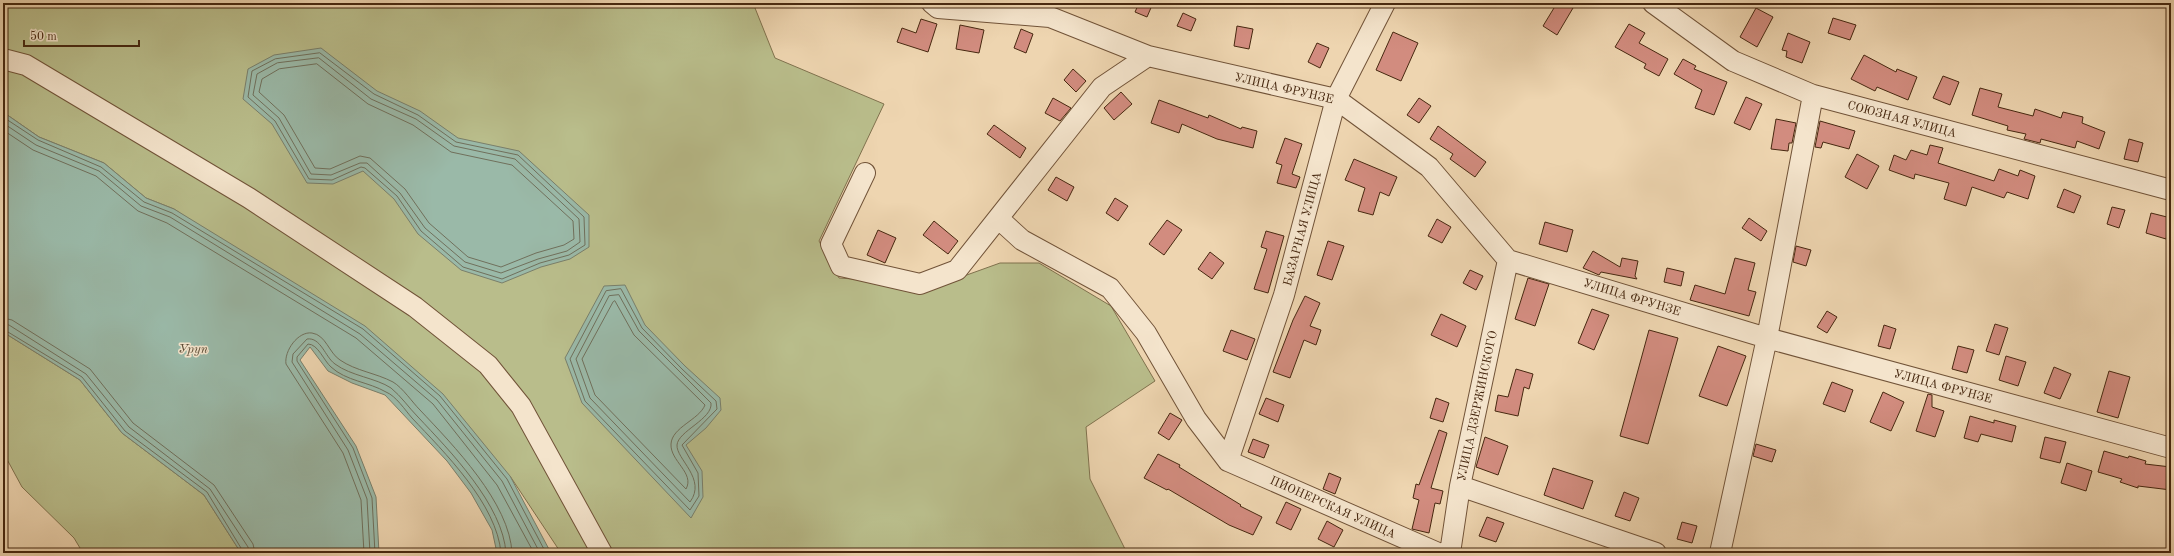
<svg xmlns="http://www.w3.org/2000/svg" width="2174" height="556" viewBox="0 0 2174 556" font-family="'Old Standard TT',serif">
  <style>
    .green { fill: #b9bd8b; stroke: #80724e }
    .water { fill: #9ab9a8; stroke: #797f6b }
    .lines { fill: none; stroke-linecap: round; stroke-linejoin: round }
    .shore { stroke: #70705c; stroke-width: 1 }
    .building { fill: #d28c7f; stroke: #472810 }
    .minor-casing { stroke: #715338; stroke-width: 22 }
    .minor { stroke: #f4e4cc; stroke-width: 20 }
    .labels { text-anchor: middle; stroke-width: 3; stroke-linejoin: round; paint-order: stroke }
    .street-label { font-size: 12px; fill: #472810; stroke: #f4e4cc }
    .water-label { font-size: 13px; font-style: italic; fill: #5c4c36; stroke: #f4e4cc }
  </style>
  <rect width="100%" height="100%" fill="#eed5b0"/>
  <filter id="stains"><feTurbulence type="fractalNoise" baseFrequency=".005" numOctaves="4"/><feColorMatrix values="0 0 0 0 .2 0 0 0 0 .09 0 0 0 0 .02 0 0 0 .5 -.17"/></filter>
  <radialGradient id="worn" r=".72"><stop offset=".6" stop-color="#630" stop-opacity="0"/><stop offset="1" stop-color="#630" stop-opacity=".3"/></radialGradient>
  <path class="green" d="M3,3h750l22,55 109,46 -65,137 20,37 100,7 61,-22h39l72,43 44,75 -69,46 4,52 37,74h-566l-51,-77 -311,-250 -25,-17 -28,-11 -42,-35 -65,-26 -36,-25z
    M3,332l77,48 42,53 82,62 37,58h-158l-9,-15 -52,-51 -19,-35z"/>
  <path class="water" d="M321,48l56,43 43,20 38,27 61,13 70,64v32l-19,12 -29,8 -39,16 -41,-13 -43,-36 -24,-35 -31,-28 -30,13 -26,-1 -35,-59 -29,-25 5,-30 26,-14z
    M3,112l36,25 65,26 42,35 28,11 191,117 78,68 67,82 41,77h-54l-5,-23 -21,-37 -24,-32 -62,-66 -33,-12 -24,-12 -18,-24 -10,13 56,86 20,51 3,56h-138l-37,-58 -82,-62 -42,-53 -77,-48z
    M625,285l20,40 40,41 35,32 1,12 -15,18 -20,17 16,26 1,26 -12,21 -109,-115 -17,-45 39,-72z"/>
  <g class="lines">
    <path class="shore" d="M320,53l54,41 44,21 38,27 62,13 66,62 1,28 -16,10 -29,8 -38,16 -39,-12 -42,-36 -24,-35 -32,-28 -4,-1 -29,13 -23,-1 -34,-58 -27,-24 4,-26 23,-12z
      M319,58l52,41 45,20 38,27 61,13 64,60 1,23 -13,9 -29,8 -37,14 -36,-11 -40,-34 -25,-35 -33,-30h-7l-29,12 -20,-1 -32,-56 -26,-23 4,-21 20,-11z
      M317,64l51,40 45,21 38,27 61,13 61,56 1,18 -10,6 -28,8 -35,14 -33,-10 -39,-34 -24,-34 -35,-31 -10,-2 -30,13 -15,-1 -31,-53 -25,-23 3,-13 17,-10z
      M3,117l35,23 63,27 43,35 28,11 191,116 77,67 67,83 39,74
      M3,123l33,22 63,26 42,35 29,11 190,117 77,66 65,81 38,72
      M3,130l30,20 63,26 42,35 29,12 189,115 77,66 64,81 37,68
      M621,289l21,39 40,41 34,32 1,8 -35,36 16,28 1,23 -9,14 -105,-109 -15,-42 36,-68z
      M619,295l20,36 72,72c2,16 -33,28 -34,42 -1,14 30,34 13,57l-100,-104 -14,-39 33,-63z
      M615,301l19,34 71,70c-6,15 -33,22 -34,39 -1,17 24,29 15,45l-91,-94 -13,-36 31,-57z
      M3,318l9,2 78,49 43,54 81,62 39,59 2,9
      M3,324l6,1 77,49 43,53 81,62 38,58 1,6
      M3,329l79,48 43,54 82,61 37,61
      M364,553l-3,-53 -18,-47 -57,-89c-2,-13 12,-33 26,-31 14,2 17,20 28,27 16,11 36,13 53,22 10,6 19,20 27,28 33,35 90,93 92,143
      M370,553l-3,-54 -19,-49 -56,-88 1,-8 14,-15c14,-2 18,18 28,25 16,12 41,14 56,24 10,8 18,20 27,29 32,34 85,88 88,136
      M375,553l-3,-55 -19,-50 -56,-87v-4l11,-13c10,0 16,17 23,23 15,14 38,15 55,25 10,4 19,18 26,26 32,34 85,86 89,135"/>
  </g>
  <path class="building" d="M1139,3h14l-6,14 -12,-5z
    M1557,3h8l8,5 -16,27 -14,-9z
    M1756,8l17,9 -16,30 -17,-10z
    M1183,13l13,6 -5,12 -14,-5z
    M1833,18l23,7 -6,15 -22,-7z
    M921,19l16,5 -9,28 -31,-10 5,-14 14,5z
    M1629,24l16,9 -6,10 29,16 -9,17 -15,-8 2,-4 -31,-17z
    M960,25l24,5 -5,23 -23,-4z
    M1237,26l16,3 -4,20 -15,-3z
    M1021,29l12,5 -7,19 -12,-5z
    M1393,32l25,11 -17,38 -25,-11z
    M1788,33l22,9 -8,21 -16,-6 1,-6 -5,-1z
    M1317,43l12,5 -9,20 -12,-6z
    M1864,55l32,17 1,-3 20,8 -9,23 -31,-13 -2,4 -24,-12z
    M1683,59l13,7 -2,3 33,13 -13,33 -19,-7 7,-18 -28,-16z
    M1073,69l13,12 -10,11 -12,-12z
    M1943,76l16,6 -9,23 -17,-7z
    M1980,88l22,6 -4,13 35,9 2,-7 26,9 2,-6 20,5 -1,6 23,9 -6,17 -22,-8 -2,7 -34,-9 -1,4 -16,-4 2,-5 -19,-4 1,-4 -36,-11z
    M1121,92l11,12 -18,16 -10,-12z
    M1746,97l16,7 -12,26 -16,-7z
    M1053,98l18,10 -11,13 -15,-8z
    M1419,98l12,8 -12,17 -12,-8z
    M1159,100l49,18 1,-3 32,14 1,-2 15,4 -4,17 -36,-9 -35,-15 -3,9 -28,-10z
    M1776,119l20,4 -4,20h-3l-1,8 -17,-2z
    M1820,121l35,10 -6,18 -26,-7 -2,6 -6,-1z
    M994,125l32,23 -6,10 -33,-24z
    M1438,126l48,36 -11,15 -25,-18 3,-5 -23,-15z
    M1285,138l17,6 -10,30 8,3 -4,11 -19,-5 5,-18 -6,-2z
    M2129,139l14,4 -5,19 -14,-3z
    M1930,145l13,3 -5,15 56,18 5,-12 19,7 2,-6 15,6 -7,23 -21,-7 -3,6 -32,-11 -6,19 -22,-7 5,-16 -34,-9 -1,5 -25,-9 5,-15 12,5 5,-10 16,5z
    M1857,154l22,12 -12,23 -22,-12z
    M1354,159l43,18 -8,19 -9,-4 -7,23 -15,-4 7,-23 -20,-8z
    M1056,177l18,10 -7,14 -19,-11z
    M2064,189l17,7 -7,17 -17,-6z
    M1115,198l13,8 -10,15 -12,-8z
    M2112,207l13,3 -6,18 -12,-4z
    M2151,213l20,5 -5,21 -20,-6z
    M1749,218l18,13 -6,10 -19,-13z
    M1437,219l14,8 -9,16 -14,-7z
    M1167,220l15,10 -18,25 -15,-11z
    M934,221l24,20 -10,13 -25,-19z
    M1545,222l28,8 -6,22 -28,-8z
    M878,230l18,8 -11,25 -18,-8z
    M1266,231l18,5 -16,57 -14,-4 13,-40 -6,-2z
    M1328,241l16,5 -12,34 -15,-5z
    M1796,246l15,4 -5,16 -13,-4z
    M1593,251l27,16 2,-9 16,3 -3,15 2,3 -36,-7 -2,3 -16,-7z
    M1210,252l14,11 -12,16 -14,-10z
    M1735,258l20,5 -7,27 8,2 -7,24 -59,-16 5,-15 30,9z
    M1667,268l17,4 -3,14 -17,-4z
    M1470,270l13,6 -7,14 -13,-7z
    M1528,278l21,6 -14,42 -20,-7z
    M1305,296l15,7 -10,23 11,4 -5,15 -12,-5 -14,38 -17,-6 20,-52z
    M1592,309l17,6 -15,35 -16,-7z
    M1827,311l10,6 -10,16 -10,-6z
    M1441,314l25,12 -9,21 -26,-12z
    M1995,324l13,4 -9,27 -13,-4z
    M1884,325l12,4 -6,20 -12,-3z
    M1231,330l24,9 -8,21 -24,-9z
    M1649,330l29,8 -30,106 -28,-8z
    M1718,346l28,10 -19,50 -28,-10z
    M1958,346l16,4 -7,23 -15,-4z
    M2006,356l20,6 -8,24 -19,-6z
    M2054,367l17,7 -11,25 -16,-6z
    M1516,369l17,5 -4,15 -5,-2 -6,29 -23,-5 3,-16 10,2z
    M2109,371l21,6 -12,41 -21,-6z
    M1832,382l21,8 -8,22 -22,-8z
    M1883,392l21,10 -13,29 -21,-9z
    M1928,394l4,1v12l12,4 -9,26 -19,-6z
    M1266,398l18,7 -6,17 -19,-8z
    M1436,398l13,5 -6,19 -13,-4z
    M1170,413l12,7 -13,20 -11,-7z
    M1970,416l24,7v-3l22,6 -4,16 -31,-8 -3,8 -14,-4z
    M1439,430l8,3 -16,55 12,3 -3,13 -5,-1 -6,30 -17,-4 7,-29 -6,-2 3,-14 3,1z
    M1485,437l23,9 -10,29 -22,-8z
    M2045,437l21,5 -6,21 -20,-5z
    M1253,439l16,6 -5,13 -16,-6z
    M1756,444l20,6 -4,12 -19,-6z
    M2104,451l24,7 1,-2 17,5 -1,3 26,3v23l-33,-4v2l-18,-6 2,-3 -24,-7z
    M1158,454l22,11 -1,2 62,38 -1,1 22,11 -9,18 -24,-10 -61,-36 -1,1 -23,-12z
    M2067,463l25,8 -6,20 -25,-8z
    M1553,468l40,13 -10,28 -39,-14z
    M1329,473l12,5 -6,16 -12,-5z
    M1624,492l15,6 -9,23 -15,-5z
    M1286,502l15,7 -10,21 -15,-7z
    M1487,517l17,6 -8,19 -17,-6z
    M1327,521l16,9 -9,17 -16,-8z
    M1682,522l15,4 -5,17 -15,-4z"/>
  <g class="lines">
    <defs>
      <path id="minor" d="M932,3l6,5 112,9 98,39 188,43 93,68 79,93 259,78 404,110
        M1653,3l80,58 80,34 358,95
        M3,59l23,6 223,133 166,109 73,58 33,41 81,147
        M865,173l-34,71 10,22 79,18 37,-14 145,-183 46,-31
        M999,219l23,21 88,48 36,45 50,86 32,42 210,92
        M1228,461l56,-166 52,-196 49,-96
        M1460,486l196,67
        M1450,553l10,-67 48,-226
        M1720,553l47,-215 46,-243"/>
    </defs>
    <use href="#minor" class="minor-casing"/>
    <use href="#minor" class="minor"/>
  </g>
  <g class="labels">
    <g class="street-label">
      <text transform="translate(1284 88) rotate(13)" y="4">УЛИЦА ФРУНЗЕ</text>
      <text transform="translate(1902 119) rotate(15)" y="4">СОЮЗНАЯ УЛИЦА</text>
      <text transform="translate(1302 229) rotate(-75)" y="4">БАЗАРНАЯ УЛИЦА</text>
      <text transform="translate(1632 297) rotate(17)" y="4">УЛИЦА ФРУНЗЕ</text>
      <text transform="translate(1943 386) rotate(15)" y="4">УЛИЦА ФРУНЗЕ</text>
      <text transform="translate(1477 406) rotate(-78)" y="4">УЛИЦА ДЗЕРЖИНСКОГО</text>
      <text transform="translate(1333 507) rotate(24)" y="4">ПИОНЕРСКАЯ УЛИЦА</text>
    </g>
    <g class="water-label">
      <text x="193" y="353">Уруп</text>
    </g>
  </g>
  <rect width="2174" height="556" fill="none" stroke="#eed5b0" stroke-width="16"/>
  <rect x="4" y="4" width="2166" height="548" fill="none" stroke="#472810" stroke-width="2"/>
  <rect x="8" y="8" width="2158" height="540" fill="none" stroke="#472810"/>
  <path d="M24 40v6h115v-6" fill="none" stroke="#472810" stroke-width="2"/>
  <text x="30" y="40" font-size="12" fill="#472810" stroke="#f4e4cc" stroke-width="3" paint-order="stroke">50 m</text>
  <rect width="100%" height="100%" filter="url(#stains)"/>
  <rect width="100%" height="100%" fill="url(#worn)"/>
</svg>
